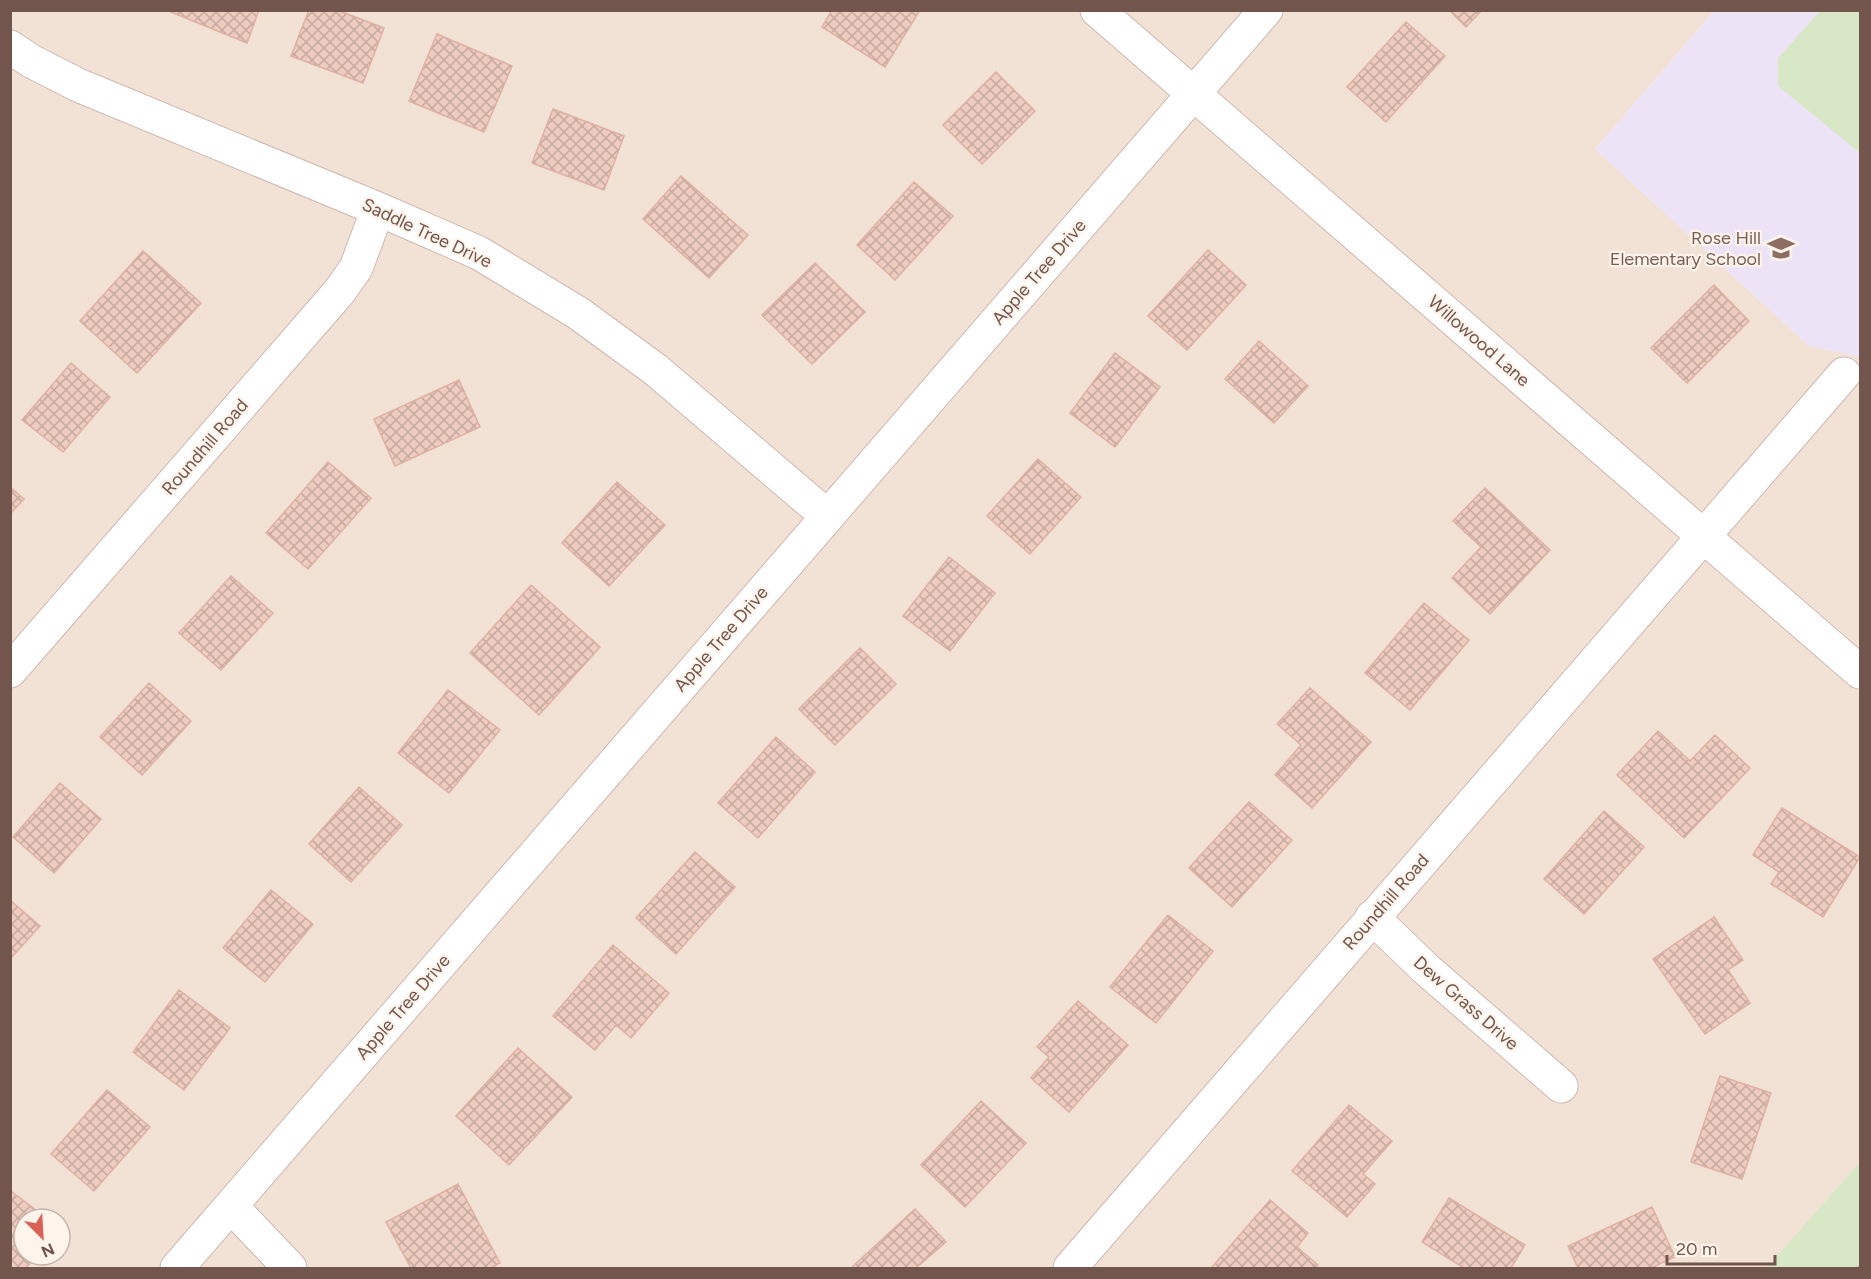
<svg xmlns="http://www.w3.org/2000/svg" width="1871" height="1279" viewBox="0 0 1871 1279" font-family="Figtree,sans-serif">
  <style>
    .residential { fill: #f2e1d5; fill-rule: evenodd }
    .education { fill: #ede3f7 }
    .green { fill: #d8e7c6 }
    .building { fill: url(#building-cross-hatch); stroke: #dfb1a2; stroke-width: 1.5 }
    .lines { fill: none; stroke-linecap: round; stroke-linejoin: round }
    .minor-casing { stroke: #cdb9b0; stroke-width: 35 }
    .path { stroke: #d2afa3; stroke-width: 4; stroke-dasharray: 1.5 4.5; stroke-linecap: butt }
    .minor { stroke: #fff; stroke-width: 33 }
    .labels { text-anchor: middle; stroke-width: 4.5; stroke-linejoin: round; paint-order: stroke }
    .street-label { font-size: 18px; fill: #72554d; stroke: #fef4ec }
    .education-label { font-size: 18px; fill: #785e54; stroke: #fef4ec; text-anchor: end }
  </style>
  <defs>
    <pattern id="building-cross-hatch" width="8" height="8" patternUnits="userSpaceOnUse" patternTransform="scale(1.5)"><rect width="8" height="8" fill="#eeccc0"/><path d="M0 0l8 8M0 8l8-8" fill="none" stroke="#c5a89e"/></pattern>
  </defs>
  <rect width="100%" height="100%" fill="#faf0e6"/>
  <path class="residential" d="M10,11h1704l-119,138 214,197 51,11v805l-94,106h-1755zM24,1219h36v36h-36z"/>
  <path class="education" d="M1714,11h146v346l-51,-11 -214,-197z"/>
  <path class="green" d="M1820,11h40v142l-82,-67v-28z
    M1860,1162v106h-94z"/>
  <path class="building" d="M166,10h93l-12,33z
    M309,10h28l47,18 -21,55 -72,-27z
    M832,10h88l-35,57 -63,-40z
    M1449,10h33l-16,17z
    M1406,22l39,34 -59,66 -39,-35z
    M437,34l75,32 -28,66 -75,-31z
    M996,72l39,39 -53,53 -39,-39z
    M553,109l71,27 -20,54 -72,-27z
    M681,176l67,59 -39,43 -66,-59z
    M914,182l39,34 -58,64 -38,-35z
    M1208,250l38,35 -59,65 -39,-34z
    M143,251l58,52 -64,70 -57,-52z
    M815,263l50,49 -53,52 -50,-49z
    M1714,285l35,36 -62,62 -36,-35z
    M1259,341l49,45 -34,37 -49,-44z
    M1115,353l45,34 -45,60 -45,-34z
    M71,363l39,34 -47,55 -41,-32z
    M459,380l21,47 -85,39 -21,-47z
    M1038,459l43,38 -51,57 -43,-38z
    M328,462l43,36 -63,71 -42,-36z
    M617,482l48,43 -56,61 -47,-43z
    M10,487l14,12 -14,15z
    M1485,488l65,62 -60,64 -38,-36 29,-31 -28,-26z
    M949,557l46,36 -45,58 -47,-35z
    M231,576l42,37 -52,57 -42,-37z
    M531,585l69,62 -61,68 -69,-62z
    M1424,603l45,37 -59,70 -45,-37z
    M860,648l36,36 -61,61 -36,-36z
    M149,683l42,38 -49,54 -42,-38z
    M1310,688l61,54 -59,66 -37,-33 26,-30 -24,-21z
    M448,690l52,40 -51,63 -51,-40z
    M1658,731l32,30 25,-26 35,33 -66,70 -67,-63z
    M776,737l39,35 -57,66 -40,-35z
    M60,783l41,36 -47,54 -41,-36z
    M359,787l43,38 -51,57 -42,-38z
    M1249,802l43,38 -60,67 -43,-39z
    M1782,808l78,49 -37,60 -52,-33 8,-12 -26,-17z
    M1604,811l40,36 -60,67 -40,-35z
    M695,852l40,35 -59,67 -40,-36z
    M271,890l42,34 -48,58 -42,-34z
    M10,900l30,26 -30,33z
    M1168,915l45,36 -57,72 -46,-36z
    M1714,917l29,43 -15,10 22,33 -45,31 -52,-75z
    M613,945l56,48 -38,45 -15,-13 -21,25 -42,-34z
    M179,990l51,38 -46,62 -51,-38z
    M1078,1001l50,44 -59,67 -38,-34 18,-21 -12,-10z
    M518,1048l54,49 -63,68 -53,-49z
    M1720,1076l51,17 -29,86 -51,-17z
    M107,1090l43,37 -56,64 -43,-37z
    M981,1101l45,42 -61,64 -44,-42z
    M1349,1105l43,36 -29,33 12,10 -28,33 -55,-46z
    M458,1184l42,79 -9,5h-80l-25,-46z
    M12,1192l36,27h-24v36h13l-11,13h-16v-74z
    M1449,1198l76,47 -14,23h-47l-42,-26z
    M1270,1200l38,33 -11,14 21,18 -3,3h-102l-1,-1z
    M1652,1207l23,50 -24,11h-73l-10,-22z
    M915,1209l31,33 -30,26h-65z"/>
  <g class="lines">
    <defs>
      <path id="minor" d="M1097,10l763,662
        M10,47l21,14 47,24 300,124 101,44 99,60 78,57 171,146
        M10,671l329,-379 17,-24 22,-59
        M1372,917l54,52 135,117
        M231,1206l59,62
        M177,1268l1089,-1258
        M1070,1268l774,-894"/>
    </defs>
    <use href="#minor" class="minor-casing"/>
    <path class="path" d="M1858,1268l2,-3"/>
    <use href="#minor" class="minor"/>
  </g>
  <defs>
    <symbol id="school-bare" viewBox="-9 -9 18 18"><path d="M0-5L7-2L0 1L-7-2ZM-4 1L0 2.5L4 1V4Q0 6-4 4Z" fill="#8d6e63" stroke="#fef4ec" stroke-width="2.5" paint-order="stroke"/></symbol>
  </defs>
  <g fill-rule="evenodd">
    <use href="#school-bare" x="1762" y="229" width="38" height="38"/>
  </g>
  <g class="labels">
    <g class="street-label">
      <text transform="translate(427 233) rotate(25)" y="6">Saddle Tree Drive</text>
      <text transform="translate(1039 272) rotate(-49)" y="6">Apple Tree Drive</text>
      <text transform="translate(1479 341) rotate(41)" y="6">Willowood Lane</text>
      <text transform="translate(205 447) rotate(-49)" y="6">Roundhill Road</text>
      <text transform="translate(721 639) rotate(-49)" y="6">Apple Tree Drive</text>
      <text transform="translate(1386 902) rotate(-49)" y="6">Roundhill Road</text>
      <text transform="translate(1466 1003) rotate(41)" y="6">Dew Grass Drive</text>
      <text transform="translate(403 1007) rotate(-49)" y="6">Apple Tree Drive</text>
    </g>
    <g class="education-label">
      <text x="1761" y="244">Rose Hill<tspan x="1761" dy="21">Elementary School</tspan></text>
    </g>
  </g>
  <rect width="1871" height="1279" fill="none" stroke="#72554d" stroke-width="24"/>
  <g transform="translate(42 1237) rotate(156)"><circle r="28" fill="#fef4ec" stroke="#c6b4ac" stroke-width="1.5"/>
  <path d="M0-4.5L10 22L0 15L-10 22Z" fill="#da6155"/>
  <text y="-9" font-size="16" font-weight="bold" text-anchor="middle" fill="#72554d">N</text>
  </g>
  <path d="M1667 1255v9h108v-9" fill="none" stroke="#72554d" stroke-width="3"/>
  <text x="1676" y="1255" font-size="18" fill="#72554d" stroke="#fef4ec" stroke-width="4.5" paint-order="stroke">20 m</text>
</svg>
